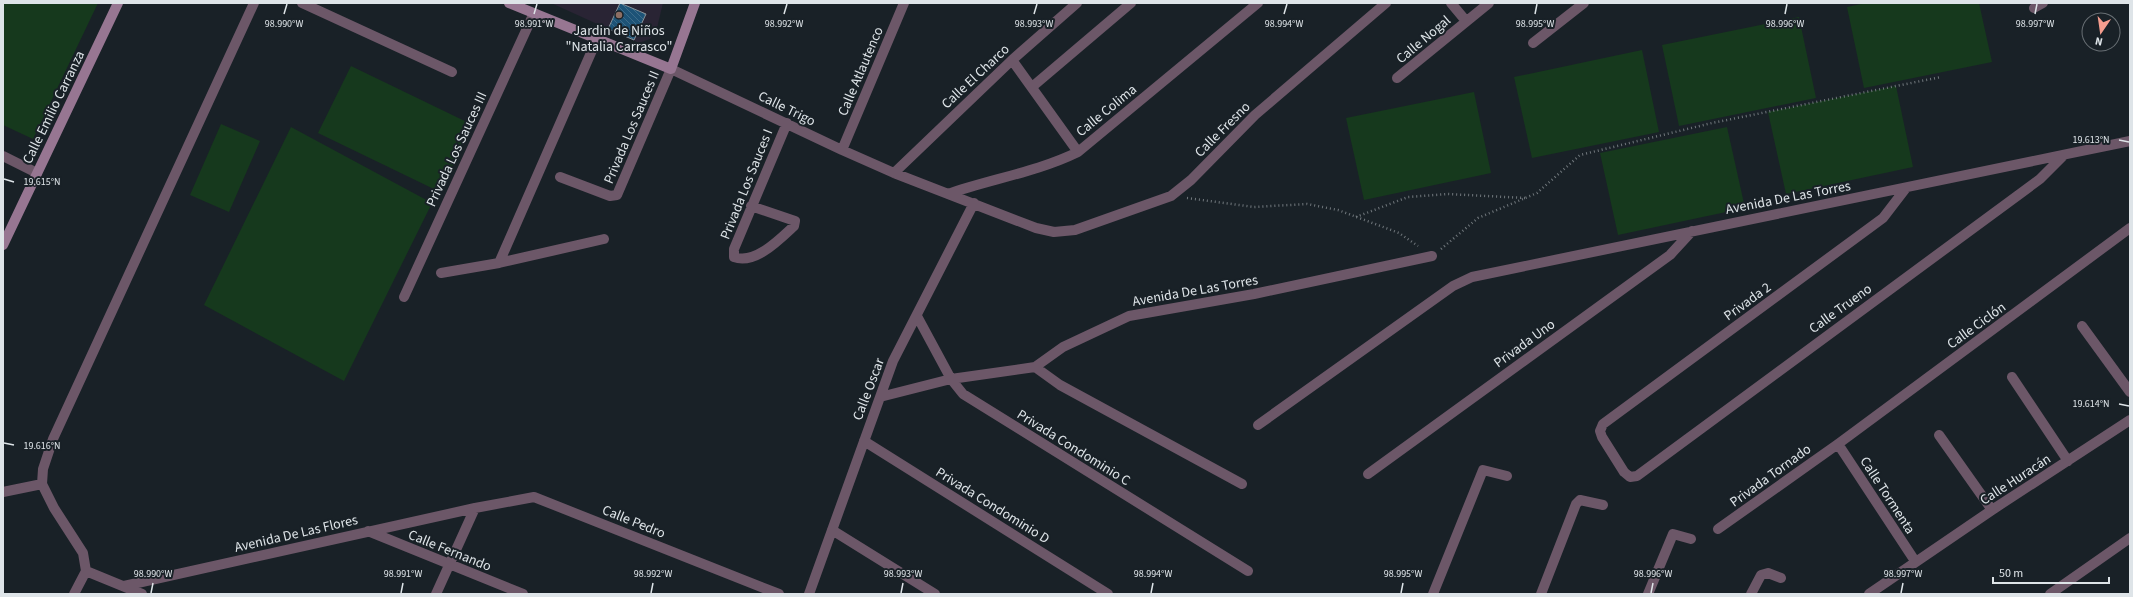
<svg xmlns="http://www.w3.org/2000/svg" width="2133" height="597" viewBox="0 0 2133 597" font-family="'Source Sans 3',sans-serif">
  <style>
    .education { fill: #292434 }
    .green { fill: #16391d }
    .building { fill: url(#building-back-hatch); stroke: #889299 }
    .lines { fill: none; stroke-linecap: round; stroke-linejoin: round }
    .path { stroke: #71787d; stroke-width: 2.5; stroke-dasharray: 1 3; stroke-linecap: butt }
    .street { stroke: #6c5768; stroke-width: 10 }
    .secondary { stroke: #977692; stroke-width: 10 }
    .ticks { fill: none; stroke: #dee4e8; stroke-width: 1.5 }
    .education-dot { fill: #8d6e63; stroke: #192127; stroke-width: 1.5 }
    .labels { text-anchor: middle; stroke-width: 4; stroke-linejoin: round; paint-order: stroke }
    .poi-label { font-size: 14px; fill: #dee4e8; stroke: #192127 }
    .street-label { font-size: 14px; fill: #dee4e8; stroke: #192127 }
    .ticks-label { font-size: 10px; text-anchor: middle; fill: #dee4e8; stroke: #192127; stroke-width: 4; stroke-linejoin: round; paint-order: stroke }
  </style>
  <defs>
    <pattern id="building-back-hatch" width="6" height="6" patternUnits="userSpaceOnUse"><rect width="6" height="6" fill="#1d5377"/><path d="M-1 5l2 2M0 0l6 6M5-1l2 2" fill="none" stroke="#3d6c8a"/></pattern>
  </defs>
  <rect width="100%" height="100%" fill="#192127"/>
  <path class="education" d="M551,3h112l-7,29 -6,7 -11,4z"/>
  <path class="green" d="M3,3h95l-65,136 -30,-14z
    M1866,3h113l13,59 -128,26 -17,-81z
    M1799,17l17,81 -137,28 -17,-81z
    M1642,50l17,82 -127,26 -18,-81z
    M351,66l122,59 -33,67 -122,-59z
    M1896,86l17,81 -127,27 -18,-82z
    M1474,92l17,81 -127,27 -18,-82z
    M221,124l39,17 -31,71 -39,-17z
    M291,127l141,76 -88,178 -140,-76z
    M1727,127l18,81 -127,27 -18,-82z"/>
  <path class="building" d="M620,3l26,11 -12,26 -26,-11z"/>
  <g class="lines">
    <path class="path" d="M1187,198l67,9 53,-3 31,6 61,23 19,13
      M1356,217l52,-20 40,-3 77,4
      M1441,249l37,-31 59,-25 43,-38 132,-32 229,-46"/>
    <path class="street" d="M302,3l150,69
      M1451,3l15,18
      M2034,8l9,-5
      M1533,43l51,-40
      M1012,60l66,92
      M1397,78l92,-75
      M1032,87l99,-84
      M842,150l62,-147
      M3,156l34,17
      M894,173l118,-113 65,-57
      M560,177l50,19 7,-1 54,-126 171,81 52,23 142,55 18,4 21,-2 96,-34 20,-16 64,-65 131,-112
      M1906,188l-23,30 -280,206 -3,7 2,6 22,35 6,5 7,-1 403,-297 23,-23
      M948,194c43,-15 89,-22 130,-42l180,-149
      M751,206l44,15 -1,5c-14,13 -39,39 -60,31v-8l53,-126
      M499,263l98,-224
      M441,273l58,-10 105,-24
      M404,297l130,-284
      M917,316l34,63 12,15 285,177
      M2082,326l48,66
      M1035,367l25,18 182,99
      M2012,377l56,84
      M880,397l71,-18 84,-12 28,-20 66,-31 125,-22 178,-38
      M1258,425l195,-139 19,-9 658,-136
      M1939,435l53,75
      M864,441l244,153
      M1838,444l77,117
      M1368,474l302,-219 22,-24
      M3,492l39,-8
      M1718,529l120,-85 292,-216
      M832,530l103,64
      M368,531l155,63
      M86,571l-3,-18 -29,-45 -12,-24 1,-15 10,-30 201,-436
      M86,571l56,23
      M124,586l351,-78 59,-11 245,97
      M74,594l12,-23
      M436,594l39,-86
      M809,594l84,-233 81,-158
      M1433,594l50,-124 24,6
      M1541,594l35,-90 4,-4 23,5
      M1648,594l25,-60 18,5
      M1751,594l10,-19 7,-2 13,5
      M1869,594l123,-84 138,-90
      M2050,594l80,-56"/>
    <path class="secondary" d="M509,3l162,66 24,-66
      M3,245l115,-242"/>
  </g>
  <path class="ticks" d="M284,14l3,-10M534,14l3,-10M784,14l3,-10M1034,14l3,-10M1284,14l3,-10M1535,14l2,-10M1785,14l2,-10M2035,14l2,-10M2119,140l10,2M4,179l10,3M2119,404l10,2M4,443l10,2M151,593l2,-10M401,593l2,-10M651,593l2,-10M901,593l2,-10M1151,593l2,-10M1401,593l2,-10M1651,593l2,-10M1901,593l2,-10"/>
  <circle class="education-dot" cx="619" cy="15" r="4"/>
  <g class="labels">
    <g class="poi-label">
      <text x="619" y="35">Jardin de Niños<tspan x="619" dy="16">"Natalia Carrasco"</tspan></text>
    </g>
    <g class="street-label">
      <text transform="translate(1423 39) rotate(-40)" y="5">Calle Nogal</text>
      <text transform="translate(860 71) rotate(-67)" y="5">Calle Atlautenco</text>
      <text transform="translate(975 76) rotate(-43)" y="5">Calle El Charco</text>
      <text transform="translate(53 107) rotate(-64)" y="5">Calle Emilio Carranza</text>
      <text transform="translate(787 108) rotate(26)" y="5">Calle Trigo</text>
      <text transform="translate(1106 110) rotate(-39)" y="5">Calle Colima</text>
      <text transform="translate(631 127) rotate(-67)" y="5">Privada Los Sauces II</text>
      <text transform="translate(1222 129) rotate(-45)" y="5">Calle Fresno</text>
      <text transform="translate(456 149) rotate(-65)" y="5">Privada Los Sauces III</text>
      <text transform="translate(746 184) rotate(-68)" y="5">Privada Los Sauces I</text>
      <text transform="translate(1788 197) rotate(-11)" y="5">Avenida De Las Torres</text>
      <text transform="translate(1195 290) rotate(-10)" y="5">Avenida De Las Torres</text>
      <text transform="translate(1747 301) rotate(-36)" y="5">Privada 2</text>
      <text transform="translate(1840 308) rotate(-36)" y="5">Calle Trueno</text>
      <text transform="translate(1976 325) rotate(-36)" y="5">Calle Ciclón</text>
      <text transform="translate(1524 343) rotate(-36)" y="5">Privada Uno</text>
      <text transform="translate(868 389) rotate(-69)" y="5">Calle Oscar</text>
      <text transform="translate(1074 447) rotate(32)" y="5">Privada Condominio C</text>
      <text transform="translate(1770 475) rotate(-36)" y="5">Privada Tornado</text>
      <text transform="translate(2015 479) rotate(-33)" y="5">Calle Huracán</text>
      <text transform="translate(1888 495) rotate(57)" y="5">Calle Tormenta</text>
      <text transform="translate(993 505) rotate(32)" y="5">Privada Condominio D</text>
      <text transform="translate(634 521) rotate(22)" y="5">Calle Pedro</text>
      <text transform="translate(296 533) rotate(-13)" y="5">Avenida De Las Flores</text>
      <text transform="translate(450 550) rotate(22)" y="5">Calle Fernando</text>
    </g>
  </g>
  <g class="ticks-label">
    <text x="284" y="27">98.990°W</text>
    <text x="534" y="27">98.991°W</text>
    <text x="784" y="27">98.992°W</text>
    <text x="1034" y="27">98.993°W</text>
    <text x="1284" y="27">98.994°W</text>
    <text x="1535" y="27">98.995°W</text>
    <text x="1785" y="27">98.996°W</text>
    <text x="2035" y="27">98.997°W</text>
    <text x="2091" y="143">19.613°N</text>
    <text x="42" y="185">19.615°N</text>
    <text x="2091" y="407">19.614°N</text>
    <text x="42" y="449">19.616°N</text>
    <text x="153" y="577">98.990°W</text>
    <text x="403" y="577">98.991°W</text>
    <text x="653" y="577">98.992°W</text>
    <text x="903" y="577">98.993°W</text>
    <text x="1153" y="577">98.994°W</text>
    <text x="1403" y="577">98.995°W</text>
    <text x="1653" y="577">98.996°W</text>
    <text x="1903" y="577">98.997°W</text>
  </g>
  <rect width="2133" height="597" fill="none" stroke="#dee4e8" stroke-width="8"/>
  <g transform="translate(2101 32) rotate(193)"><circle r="19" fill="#192127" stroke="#686f74"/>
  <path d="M0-3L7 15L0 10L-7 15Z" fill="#f59d8e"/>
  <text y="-6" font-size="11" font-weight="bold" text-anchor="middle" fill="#dee4e8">N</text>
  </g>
  <path d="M1993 577v6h116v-6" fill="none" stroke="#dee4e8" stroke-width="2"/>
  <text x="1999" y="577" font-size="12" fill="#dee4e8" stroke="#192127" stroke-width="3" paint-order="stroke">50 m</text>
</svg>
